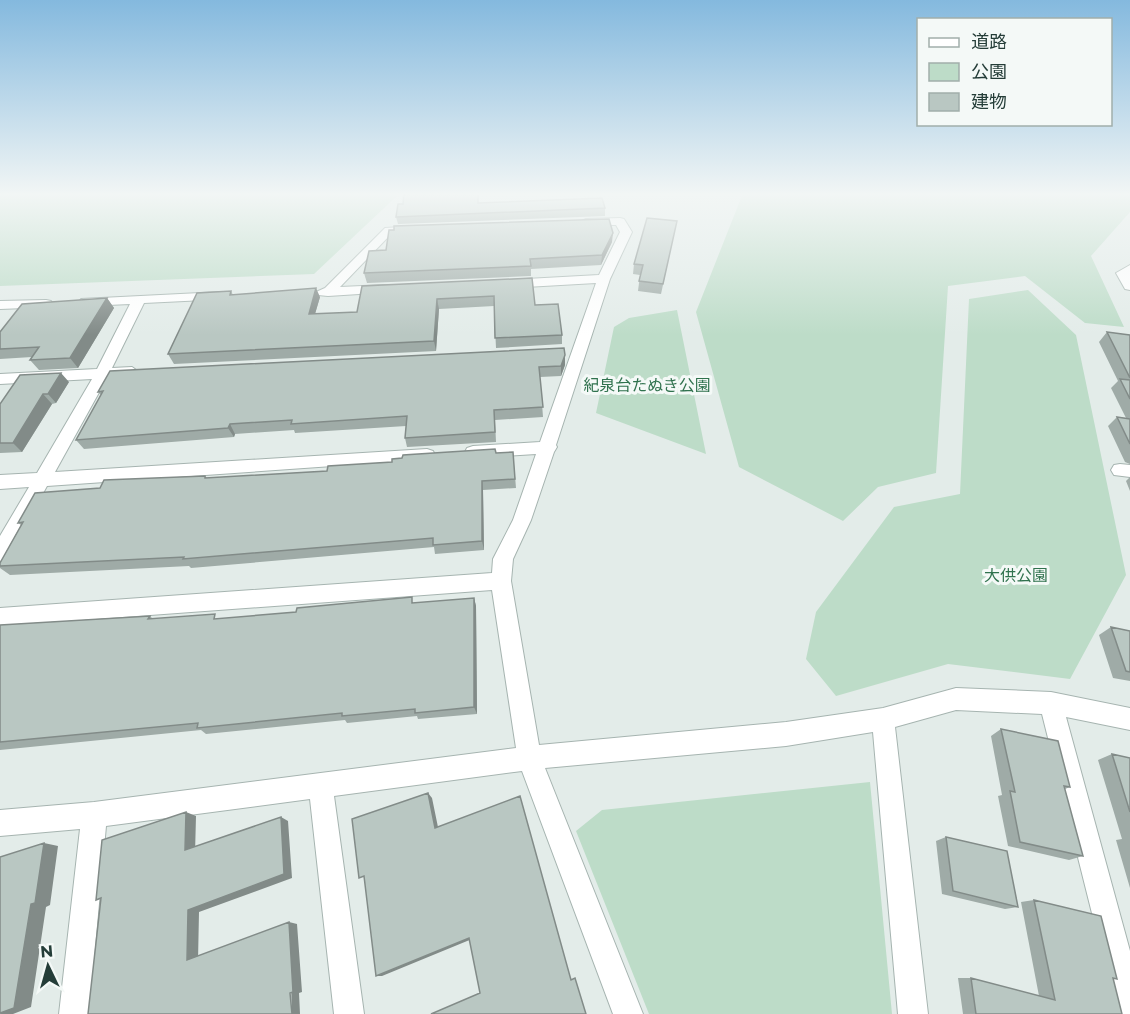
<svg xmlns="http://www.w3.org/2000/svg" width="1130" height="1014" viewBox="0 0 1130 1014" font-family="Montserrat,'Noto Sans JP',sans-serif">
  <style>
    .green { fill: #bddcc8 }
    .lines { fill: none; stroke-linecap: round; stroke-linejoin: round }
    .minor-casing { stroke: #a6b4b0; stroke-width: 2 }
    .minor { fill: #fff; fill-rule: evenodd }
    .wall { fill: #9faba7 }
    .shaded-wall { fill: #828b88 }
    .building { fill: #b9c7c2; stroke: #828b88; stroke-width: 1.5 }
    .labels { text-anchor: middle; stroke-width: 6; stroke-linejoin: round; paint-order: stroke }
    .park-label { font-size: 16px; fill: #30724e; stroke: #f4f9f7 }
  </style>
  <rect width="100%" height="100%" fill="#e3ece9"/>
  <path class="green" d="M0,193h400l-86,81 -314,12z
    M743,193h387v19l-39,44 33,71 -39,-4 -60,-47 -77,10 -12,187 -58,14 -35,34 -104,-54 -43,-155z
    M1028,290l48,45 50,240 -56,104 -122,-15 -112,32 -30,-37 10,-47 78,-105 66,-13 9,-195z
    M677,310l29,144 -110,-41 18,-86 15,-9z
    M870,782l22,232h-243l-73,-183 26,-21z"/>
  <g class="lines">
    <defs>
      <path id="minor" d="M620,218l4,1 8,13 -22,47 -54,166 1,2 -3,5 -23,68 -18,39 -2,22 28,164 247,-23 97,-14 73,-20 95,4 79,16v22l-64,-13 64,234v63h-11l-4,-9 -73,-291 -86,-4 -61,17 33,287h-30l-25,-282 -87,14 -241,22 98,246h-30l-91,-243 -188,25 30,218h-30l-24,-215 -204,27 -17,188h-30l21,-185 -80,7v-26l94,-8 422,-54 -24,-158 -492,36v-18l492,-35 1,-14 20,-39 23,-66 -63,4 -6,-2 -2,-4 2,-4 6,-2 67,-4 56,-159 -88,5 -6,-4 6,-4 91,-5 21,-43 -4,-7h-30l-6,-3 6,-3z
        M418,226l6,3 -2,2 -30,2 -52,54 45,-2 5,1 2,3 -2,3 -62,4 -10,-1 -2,-3 9,-4 60,-60z
        M1130,265v25l-5,-1 -9,-16z
        M220,292l5,1 2,3 -2,3 -81,4 -32,65 20,-1 7,5 -7,5 -25,1 -52,94 372,-23 6,2 2,4 -2,4 -386,27 -40,73 -7,2v-25l29,-49 -29,2v-14l37,-2 55,-94 -92,5v-10l97,-5 33,-65 -44,2 -5,-1 -2,-3 2,-3z
        M46,300l5,1 2,3 -2,3 -51,2v-8z
        M1120,464l10,1v12l-16,-2 -3,-5 3,-5z"/>
    </defs>
    <use href="#minor" class="minor-casing"/>
    <use href="#minor" class="minor"/>
  </g>
  <path class="wall" d="M479,203l126,5v8l-207,8 -2,-7z
    M677,221l-16,73 -23,-3 2,-16 -7,-1 1,-10z
    M612,242l-11,23 -70,4v7l-164,7 -3,-10z
    M532,278l3,27 27,30v9l-66,4 -2,-42 -55,3 -3,42 -262,13 -6,-10 63,-63 2,4 87,2 -5,17 42,-2z
    M107,298l7,10 -36,60 -39,2 -9,-10 2,-3 -32,2v-27z
    M1107,332l23,3v129l-5,-2 -17,-36 9,-9 9,1 -15,-30 7,-7 -19,-39z
    M565,365l-4,11 -21,1 3,40 -48,3 1,22 -89,5 -2,-9 1,-12 -111,7 -1,-3 -59,4 -1,3 -150,12 -8,-9 25,-45 -3,-3z
    M69,382l-13,21 -4,1 -30,48 -22,1v-49z
    M513,452l3,36 -33,2 1,60 -49,4 -1,-7 -243,21 -2,-2 -179,9 -10,-7v-5l21,-38 -3,-2 82,-35 105,-12 2,2 120,-7 65,-9z
    M1130,477v14l-4,-10z
    M474,598l2,8 1,108 -59,5 -1,-3 -70,7 -2,-3 -139,14 -5,-4 -201,20v-125l150,-9 3,3h67z
    M1111,627l19,4v50l-17,-3 -14,-43z
    M1001,729l69,58 -5,2 18,67 -14,4 -61,-14 -10,-50 4,-1 -11,-59z
    M1112,754l18,4v130l-14,-48 6,-1 -24,-79z
    M946,837l72,70 -13,2 -63,-15 -6,-53z
    M1034,900l83,79h-4l9,35h-159l-5,-36h13l68,18 -18,-94z"/>
  <path class="shaded-wall" d="M613,233l-1,9 -11,23 1,-10z
    M316,288l4,9 -8,27 -3,-10z
    M107,298l7,10 -36,60 -8,-10z
    M437,299l2,10 -3,42 -2,-10z
    M565,355v10l-4,11v-10z
    M61,373l8,9 -13,21 -8,-9z
    M43,394l9,10 -30,48 -9,-9z
    M230,424l5,10 -1,3 -6,-9z
    M482,481l1,9 1,60 -2,-9z
    M474,598l2,8 1,108 -3,-7z
    M428,793l4,5 7,34 -4,-4z
    M186,812l10,4 -1,38 -10,-4z
    M281,817l7,4 4,57 -93,34 -1,49 -11,-1 1,-50z
    M44,843l14,3 -8,59 -4,2 -15,100 -18,7h-13l31,-110z
    M289,922l8,2 5,68 -3,1 1,21h-8z
    M469,938l3,1 -90,37h-6z"/>
  <path class="building" d="M404,193h74v10l124,-5 3,10 -209,9 2,-13h5z
    M647,218l30,3 -14,63 -24,-3 4,-16 -9,-1z
    M609,219l4,14 -11,22 -72,4 1,7 -167,7 5,-22 17,-1 3,-20h5v-4z
    M532,278l3,27 23,-1 4,31 -67,3 -1,-42 -57,3 -3,42 -266,13 29,-61 34,-2 -1,4 86,-7 -7,26 48,-2 5,-26z
    M107,298l-37,60 -40,2 9,-13 -39,2v-17l22,-28z
    M1107,332l23,3v43z
    M564,348l1,7 -4,11 -22,1 4,40 -49,3 1,22 -90,6 2,-22 -116,8 1,-4 -62,4 -2,4 -152,12 27,-49 -5,1 12,-21z
    M61,373l-13,21h-5l-30,49h-13v-39l20,-29z
    M1120,379l10,1v19z
    M1117,417l13,2v25z
    M495,449l1,4 17,-1 2,27 -33,2v60l-49,4v-7l-250,21 1,-2 -184,9v-3l23,-41 -5,1 17,-30 65,-5 4,-8 101,-4v2l122,-7 1,-5 64,-4v-3l10,-1 1,-3z
    M412,597v6l62,-5v109l-59,6v-4l-73,7v-3l-145,15 1,-5 -198,19v-117l150,-9 -2,3 67,-5 -1,5 82,-7 1,-4z
    M1111,627l19,4v41l-4,-1z
    M1001,729l57,12 12,46 -6,-1 19,70 -63,-14 -10,-51 5,1z
    M1112,754l18,4v54z
    M428,793l7,35 85,-32 51,184 4,-2 11,36h-155l49,-21 -11,-55 -93,38 -12,-100 -5,2 -7,-59z
    M186,812l-1,38 96,-33 3,57 -96,36 -1,50 102,-38 4,70 -3,1 2,21h-204l13,-116 -5,2 6,-60z
    M946,837l61,14 11,56 -65,-16z
    M44,843l-9,60 -4,1 -17,104 -14,5v-156z
    M1034,900l67,16 16,63 -4,-1 9,36h-146l-5,-36 84,22z"/>
  <linearGradient id="sky" x2="0" y2="1"><stop stop-color="#84b9de"/><stop offset="0.58" stop-color="#f2f6f5"/><stop offset="1" stop-color="#f2f6f5" stop-opacity="0"/></linearGradient>
  <rect width="1130" height="335" fill="url(#sky)"/>
  <g class="labels">
    <g class="park-label">
      <text x="647" y="391">紀泉台たぬき公園</text>
      <text x="1016" y="581">大供公園</text>
    </g>
  </g>
  <rect x="917" y="18" width="195" height="108" fill="#f4f9f7" stroke="#a1aeab" stroke-width="1.5"/>
  <rect x="929" y="38" width="30" height="9" fill="#ffffff" stroke="#a1aeab" stroke-width="1.5"/>
  <text x="971" y="48" font-size="18" fill="#243d38">道路</text>
  <rect x="929" y="63" width="30" height="18" fill="#bddcc8" stroke="#a1aeab" stroke-width="1.5"/>
  <text x="971" y="78" font-size="18" fill="#243d38">公園</text>
  <rect x="929" y="93" width="30" height="18" fill="#b9c7c2" stroke="#a1aeab" stroke-width="1.5"/>
  <text x="971" y="108" font-size="18" fill="#243d38">建物</text>
  <g transform="translate(48 966) rotate(355)" stroke="#f4f9f7" stroke-width="4.5" paint-order="stroke">
  <path d="M0-4.5L10 22L0 15L-10 22Z" fill="#243d38"/>
  <text y="-9" font-size="16" font-weight="bold" text-anchor="middle" fill="#243d38">N</text>
  </g>
</svg>
